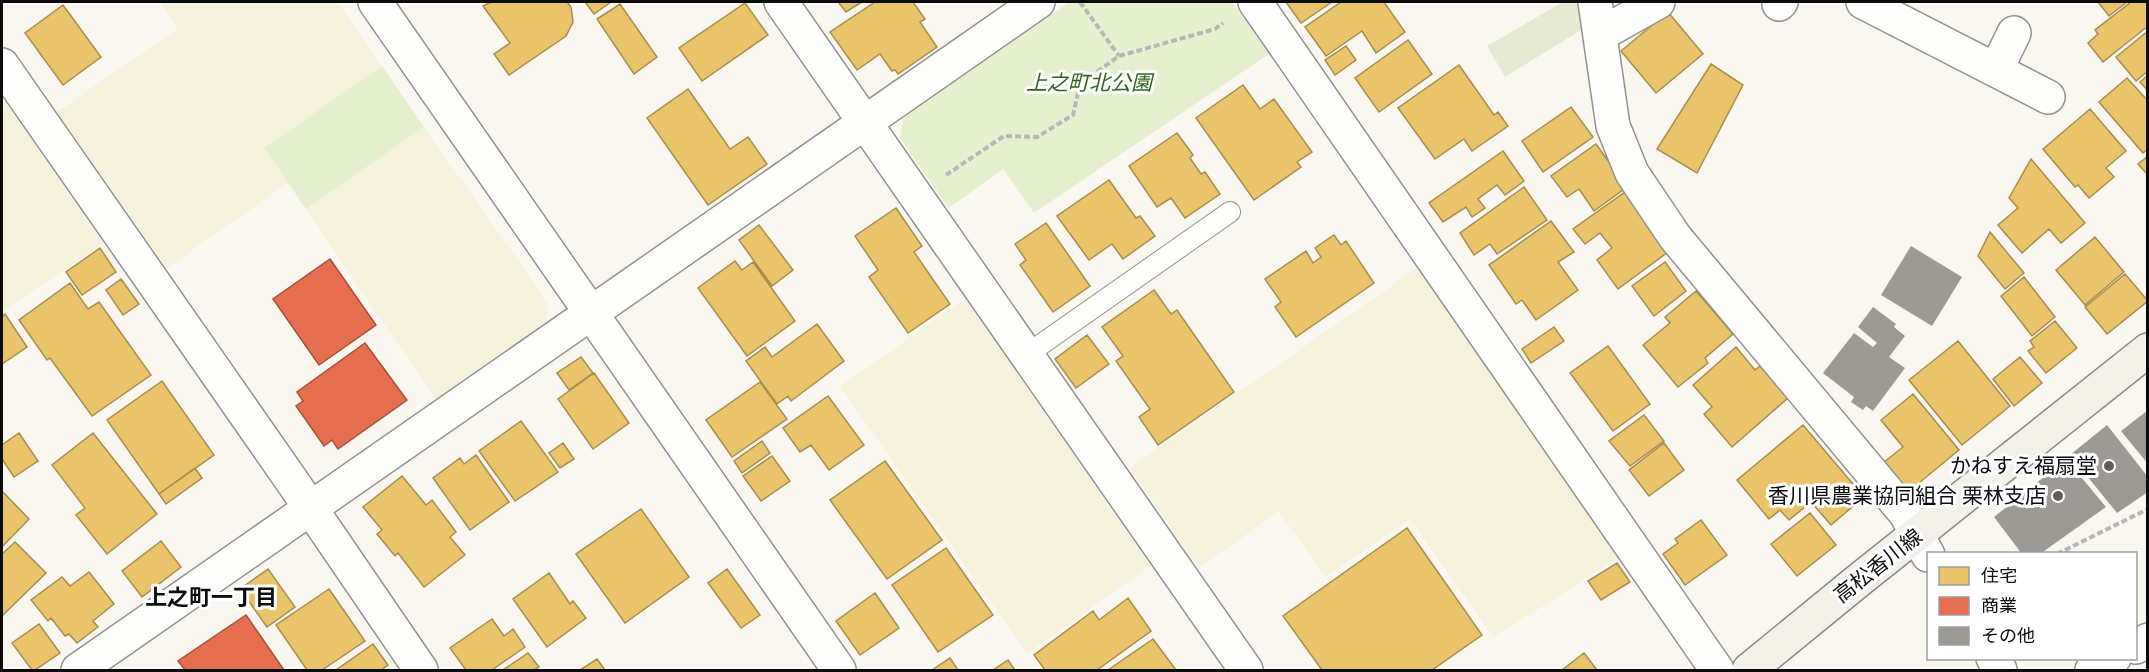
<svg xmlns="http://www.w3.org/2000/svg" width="2149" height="672" viewBox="0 0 2149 672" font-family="Merriweather,'Noto Sans JP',serif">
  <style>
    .farmland { fill: #f7f2db }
    .green { fill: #e5f0cf }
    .cemetery { fill: #e7ead3 }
    .homes { fill: #e9c46a; stroke: #a78d4e; stroke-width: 1.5 }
    .shops { fill: #e76f51; stroke: #a5513c; stroke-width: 1.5 }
    .building { fill: #9d9a96 }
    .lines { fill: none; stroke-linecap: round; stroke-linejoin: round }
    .service-casing { stroke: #93928f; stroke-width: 22 }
    .minor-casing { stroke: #93928f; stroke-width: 36 }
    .secondary-casing { stroke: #8a8885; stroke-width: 36 }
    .path { stroke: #b7b6b5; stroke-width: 4; stroke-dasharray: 6 3; stroke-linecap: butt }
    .service { stroke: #fefefd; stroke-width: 20 }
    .minor { stroke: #fefefd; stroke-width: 33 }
    .secondary { stroke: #f4f2e8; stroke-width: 33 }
    .poi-dot { fill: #5f5e5c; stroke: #fff; stroke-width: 2 }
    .labels { text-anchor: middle; stroke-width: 6; stroke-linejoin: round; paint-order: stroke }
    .park-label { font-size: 21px; font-style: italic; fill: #30641b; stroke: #fff }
    .poi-label { font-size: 21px; fill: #0c0c0c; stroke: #fff; text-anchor: end }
    .street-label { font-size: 21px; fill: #0c0c0c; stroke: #fff }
    .neighbourhood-label { font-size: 22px; font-weight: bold; fill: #0c0c0c; stroke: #fff }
  </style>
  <rect width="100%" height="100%" fill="#faf7f0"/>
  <path class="farmland" d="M160,2h178l44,64 -118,82 24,35 -121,85 -110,-156 121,-84z
    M2,98l101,145 -101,70z
    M424,127l125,177 -4,18 -110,77 -129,-190z
    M1417,268l201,289 -124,81 -84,-119 -84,58 -47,-65 -80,55 -69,-99z
    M965,299l185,267 -123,88 -187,-268z"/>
  <path class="green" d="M1070,2h162l37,52 -235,159 -31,-44 -54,39 -49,-70 3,-20z
    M382,66l42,61 -118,82 -42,-61z"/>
  <path class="cemetery" d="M1563,2h21l5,23 -84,52 -18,-31z"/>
  <path class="homes" d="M491,2h76l4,5 2,15 -7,14 -57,39 -15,-21 16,-11 -27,-37z
    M585,2h26l-17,12z
    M838,2h24l-16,10z
    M875,2h38l12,17 -5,3 17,25 -39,27 -3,-4 -3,1 -12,-17 -23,16 -27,-38z
    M1286,2h46l-31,21z
    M1341,2h43l21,30 -29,21 -14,-22 -36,25 -21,-29z
    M2098,2h29l-18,14z
    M2131,2h17v24l-45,36 -15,-19 10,-9 -3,-4z
    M745,3l23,32 -66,46 -23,-33z
    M620,4l37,53 -23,17 -37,-55z
    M63,5l38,52 -38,28 -38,-52z
    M1668,12l35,42 -47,39 -35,-42z
    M2148,31v40l-12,10 -20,-24z
    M1408,40l24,34 -53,38 -24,-34z
    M1346,46l10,14 -21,15 -10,-15z
    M1711,64l32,21 -46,88 -40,-24z
    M1459,65l35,50 4,-3 10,14 -36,25 -8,-12 -29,20 -37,-51z
    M2148,75v16l-8,-9z
    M2127,78l21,23v48l-5,4 -44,-51z
    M1243,85l17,24 14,-10 38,53 -15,10 4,5 -47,33 -58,-82z
    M688,89l42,60 18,-12 19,27 -59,41 -61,-87z
    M1571,107l22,30 -50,35 -21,-31z
    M2090,109l36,42 -20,17 8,9 -25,21 -11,-13 -3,2 -32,-38z
    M1177,133l16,22 -3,3 11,16 4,-2 15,22 -35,24 -14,-20 -14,9 -28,-41z
    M1596,144l31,43 -33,24 -15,-22 -12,8 -16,-21z
    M1503,151l21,30 -19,14 -8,-10 -19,14 7,9 -13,9 -6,-10 -23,15 -14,-19z
    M2148,156v19l-10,-11z
    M2031,159l54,64 -24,20 -12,-14 -27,24 -24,-28 20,-17 -9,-10z
    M1109,180l27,38 4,-2 15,20 -32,23 -11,-15 -23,16 -32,-44z
    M1524,187l23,33 -50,34 -7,-10 -16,11 -14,-22z
    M1625,192l43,60 -50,37 -21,-29 15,-12 -12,-15 -15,11 -12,-15z
    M896,208l26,38 -8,6 36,52 -42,29 -39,-56 9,-7 -23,-34z
    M1551,221l23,31 -16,10 20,28 -42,30 -14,-20 -6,4 -27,-39z
    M1046,223l44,63 -37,26 -33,-47 6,-5 -11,-16z
    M759,225l34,45 -21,16 -33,-46z
    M1990,232l34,41 -19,16 -27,-33z
    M1334,235l7,10 5,-4 28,42 -78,54 -21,-30 6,-5 -16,-23 41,-28 7,12 8,-6 -6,-9z
    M2095,237l29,35 -39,33 -29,-35z
    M100,248l16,24 -34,23 -16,-23z
    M735,261l7,9 11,-8 42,59 -48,35 -49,-68z
    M1665,262l21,29 -32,25 -22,-30z
    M2125,274l23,27 -41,33 -22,-27z
    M2024,277l31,40 -23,19 -31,-40z
    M121,279l18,25 -16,11 -17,-25z
    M70,283l18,26 11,-7 52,73 -59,41 -42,-58 -3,2 -28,-40z
    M1154,290l17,24 6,-4 57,82 -76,53 -19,-28 11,-8 -34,-48 7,-5 -21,-29z
    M1696,291l37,43 -28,24 3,5 -30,24 -35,-42 27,-22 -5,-6z
    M5,314l22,33 -25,17v-47z
    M2055,321l22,27 -31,25 -18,-22 6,-4 -4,-6z
    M817,324l27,37 -53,40 -3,-5 -11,8 -31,-43 19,-14 7,10z
    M1554,327l10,14 -33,22 -9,-14z
    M1087,335l22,29 -33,24 -21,-29z
    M1958,341l52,65 -48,39 -53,-65z
    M1608,346l42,58 -37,27 -43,-58z
    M1736,347l19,23 5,-4 28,32 -56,49 -28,-33 8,-7 -19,-22z
    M581,357l12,16 -24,17 -12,-17z
    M2020,357l22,26 -28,23 -21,-27z
    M594,373l35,50 -36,26 -35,-50z
    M162,381l52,74 -55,39 -52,-74z
    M760,382l27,37 -55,38 -26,-37z
    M1913,394l46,56 -51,42 -24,-30 19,-15 -22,-27z
    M828,396l36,49 -35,25 -18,-25 -11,7 -17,-24z
    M1644,415l20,26 -34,25 -21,-25z
    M521,421l37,51 -43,29 -36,-50z
    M1803,425l61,72 -33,28 -20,-23 -22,18 -9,-10 -11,9 -32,-39z
    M19,433l19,28 -24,16 -12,-18v-14z
    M93,433l64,81 -50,40 -31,-39 9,-7 -33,-43z
    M762,441l8,12 -28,20 -8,-12z
    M563,443l11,16 -14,9 -11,-15z
    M1664,443l20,27 -35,26 -20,-26z
    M476,455l33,47 -39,28 -37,-52 27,-20 4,6z
    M772,456l18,25 -29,20 -18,-25z
    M885,461l57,79 -55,39 -57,-79z
    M195,468l7,10 -36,26 -7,-10z
    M402,476l24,29 6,-5 24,32 -6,5 15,18 -41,32 -26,-34 -3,3 -18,-22 5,-4 -19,-23z
    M2,491l27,28 -27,28z
    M641,509l48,68 -64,46 -49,-69z
    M1810,513l26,32 -39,31 -26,-32z
    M1701,520l26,35 -42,30 -22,-31 15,-11 -3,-4z
    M1407,528l75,107 -50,35h-110l-39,-54z
    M161,541l20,26 -39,30 -20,-26z
    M15,542l31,31 -44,43v-62z
    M946,548l47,67 -55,37 -46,-67z
    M1617,563l13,19 -29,18 -13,-19z
    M268,569l27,38 -28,20 -27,-38z
    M727,569l33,46 -19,13 -33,-45z
    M89,572l25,32 -21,17 5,6 -21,16 -8,-9 -4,2 -14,-18 -3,3 -17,-21 31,-23 8,9z
    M549,573l21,31 3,-3 13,17 -39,29 -34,-48z
    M329,589l36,52 -43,29h-15l-31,-45z
    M875,593l24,35 -39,27 -24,-34z
    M1128,598l23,33 -54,39h-52l-11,-15 59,-44 6,9z
    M492,619l12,17 9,-7 12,18 -33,23h-26l-16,-22z
    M39,624l21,29 -25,17h-3l-20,-27z
    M1153,639l23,31h-68z
    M373,644l15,21 -7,5h-45z
    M528,653l11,14 -5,3h-31z
    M1584,653l13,17h-35z
    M950,658l8,12h-26z
    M597,659l8,11h-25z
    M1008,660l7,10h-22z"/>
  <path class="shops" d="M330,259l46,66 -57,40 -46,-66z
    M365,343l42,57 -69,49 -6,-9 -8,6 -28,-40 7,-5 -6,-9z
    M246,615l38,55h-99l-7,-9z"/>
  <path class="building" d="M1911,246l51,31 -30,49 -51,-31z
    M1873,307l23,17 -2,3 11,9 -16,21 16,11 -32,43 -7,-5 -3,4 -12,-8 3,-5 -31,-24 31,-40 19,14 4,-4 -19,-16z
    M2148,410v54l-27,-33z
    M2107,425l41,52v15l-31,21 -47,-58z
    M2066,459l40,48 -66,47h-18l-28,-37z"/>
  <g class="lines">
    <defs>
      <path id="service" d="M1026,355l204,-143"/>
      <path id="minor" d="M375,2l464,668
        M781,2l465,668
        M1255,2l462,668
        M1595,2l18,124 19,47 43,64 231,277 22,41
        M1863,2l185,95
        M1779,4l2,-2
        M1601,34l57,-32
        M2,65l292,419 127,186
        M1996,70l18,-37
        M2136,647l12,-7
        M1993,658l7,12
        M78,670l960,-668
        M2092,670l22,-12"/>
      <path id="secondary" d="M1749,670l110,-90 289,-230"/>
    </defs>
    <use href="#service" class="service-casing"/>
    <use href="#minor" class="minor-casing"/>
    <use href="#secondary" class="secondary-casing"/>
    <path class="path" d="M1080,2l39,54
      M946,175l58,-39 33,1 36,-22 7,-31 39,-28 96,-27 8,-6
      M2057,554l91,-45"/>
    <use href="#service" class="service"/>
    <use href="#minor" class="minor"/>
    <use href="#secondary" class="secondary"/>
  </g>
  <g class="poi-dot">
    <circle cx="2109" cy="466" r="6"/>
    <circle cx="2058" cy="496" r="6"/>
  </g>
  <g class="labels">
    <g class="park-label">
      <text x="1089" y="90">上之町北公園</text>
    </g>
    <g class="poi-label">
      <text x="2097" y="473">かねすえ福扇堂</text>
      <text x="2046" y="503">香川県農業協同組合 栗林支店</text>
    </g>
    <g class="street-label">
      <text transform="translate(1878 566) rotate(-38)" y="7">高松香川線</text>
    </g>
    <g class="neighbourhood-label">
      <text x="211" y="605">上之町一丁目</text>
    </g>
  </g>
  <rect width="2149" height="672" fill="none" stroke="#0c0c0c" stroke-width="6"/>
  <rect x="1927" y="552" width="210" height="108" fill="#ffffff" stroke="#9e9e9e" stroke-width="1.5"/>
  <rect x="1939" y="567" width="30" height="18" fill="#e9c46a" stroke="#9e9e9e" stroke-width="1.5"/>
  <text x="1981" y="582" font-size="18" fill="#0c0c0c">住宅</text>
  <rect x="1939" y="597" width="30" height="18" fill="#e76f51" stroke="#9e9e9e" stroke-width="1.5"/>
  <text x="1981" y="612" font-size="18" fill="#0c0c0c">商業</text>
  <rect x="1939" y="627" width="30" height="18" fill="#9d9a96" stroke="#9e9e9e" stroke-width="1.5"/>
  <text x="1981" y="642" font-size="18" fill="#0c0c0c">その他</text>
</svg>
